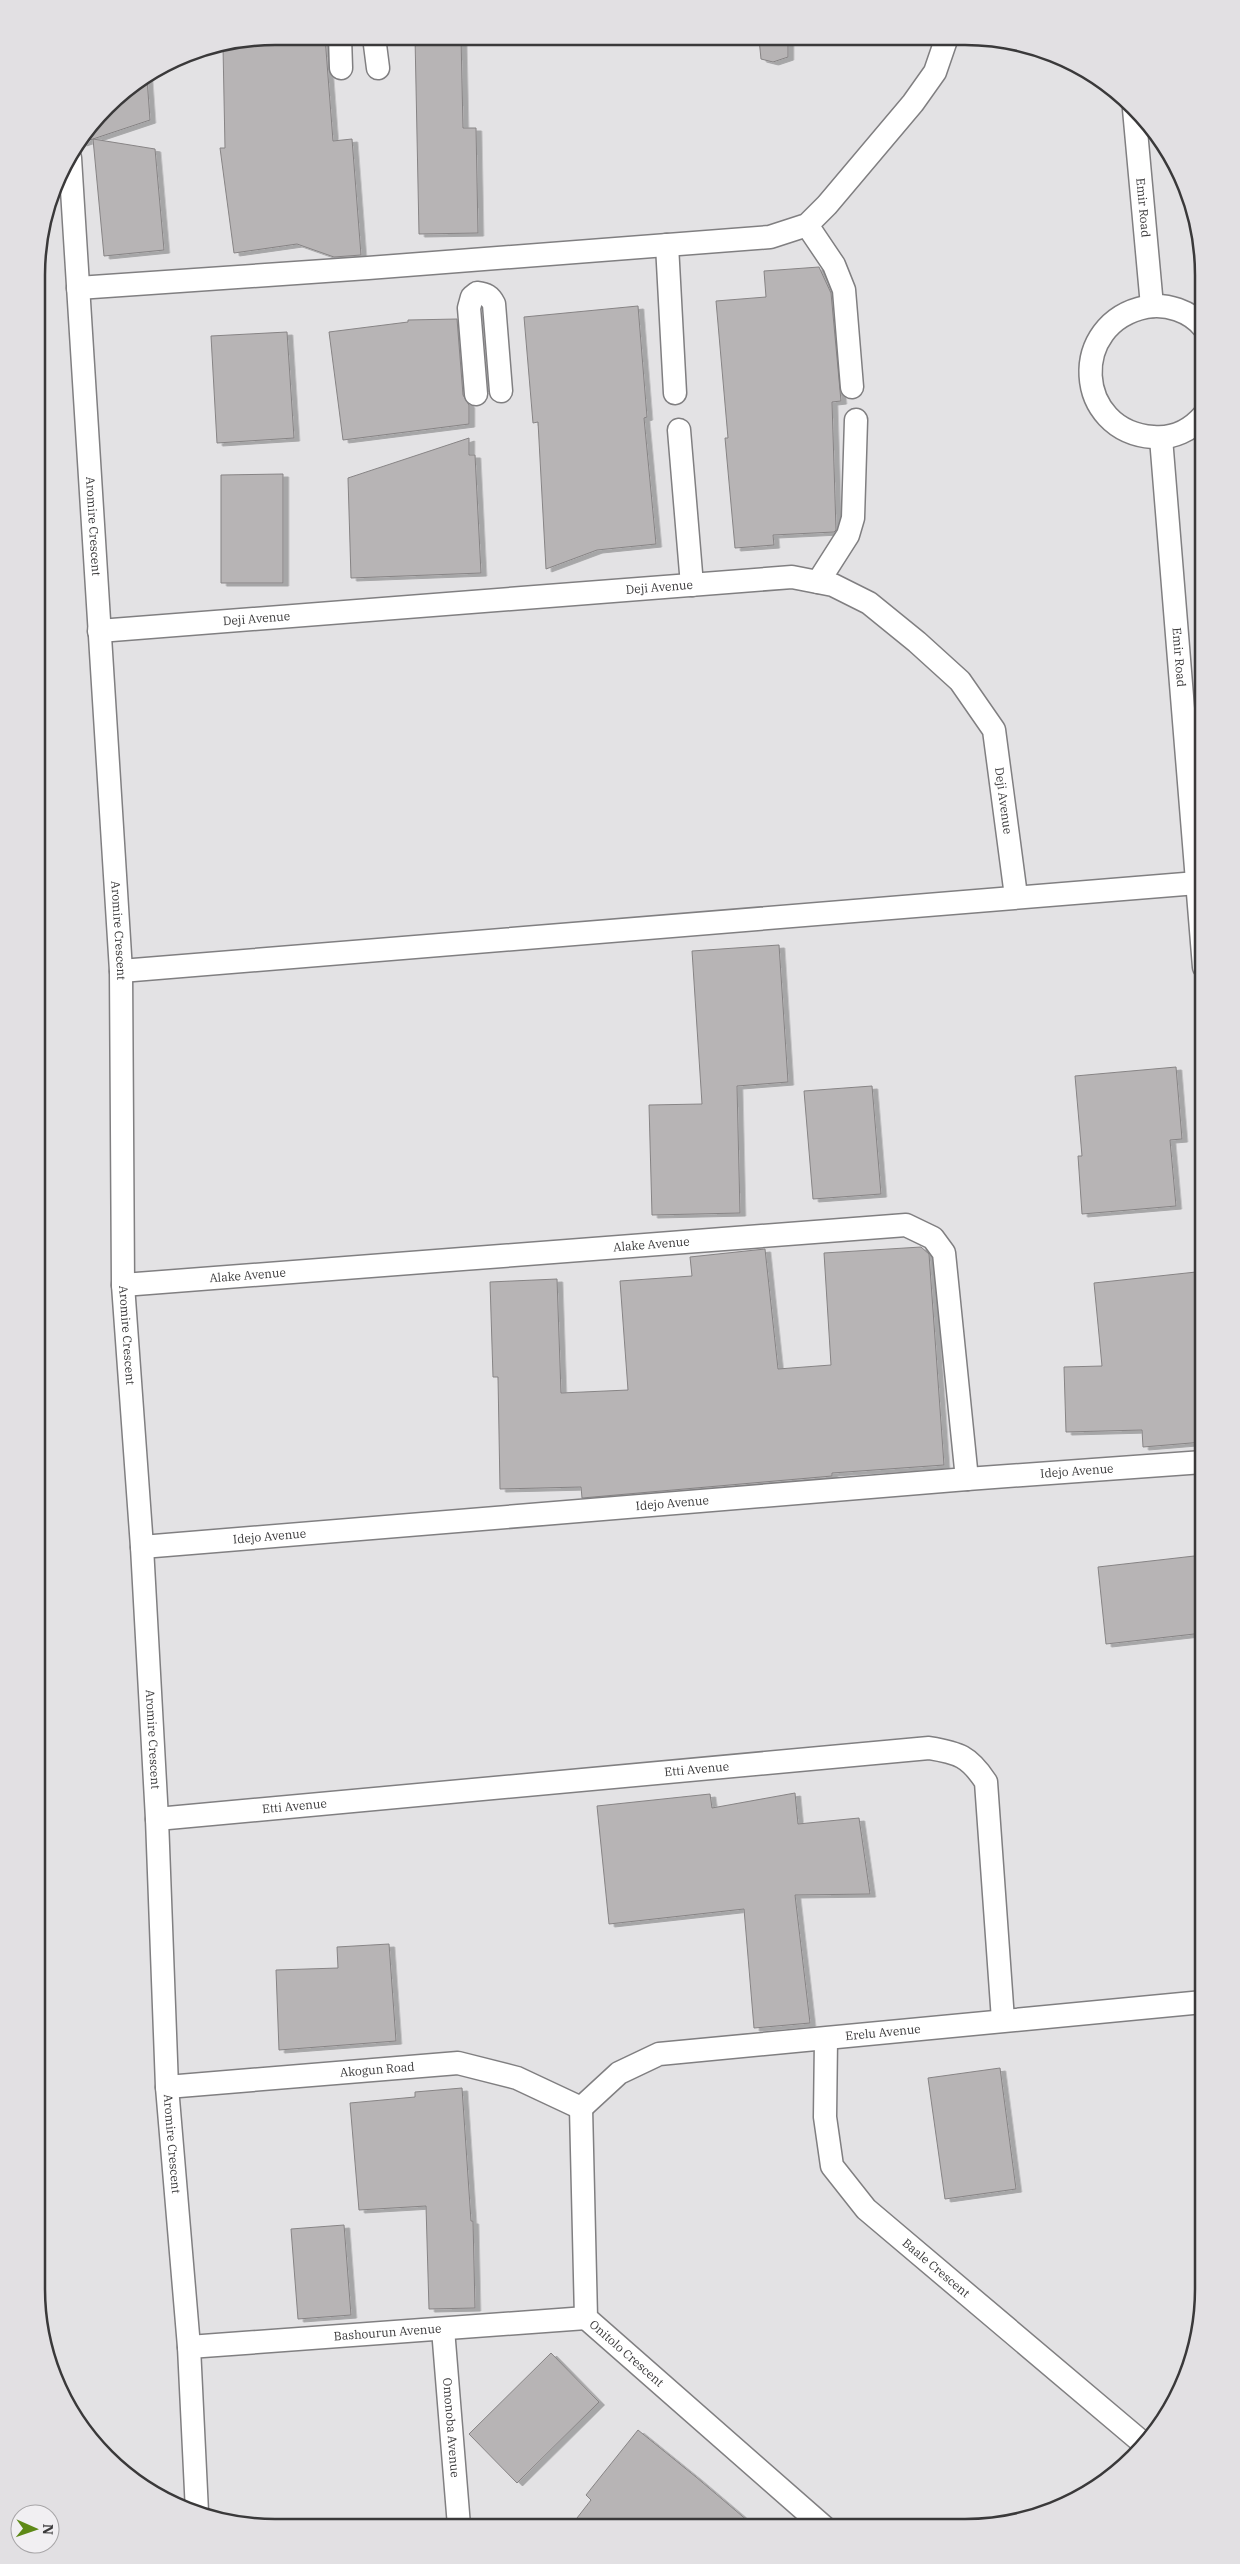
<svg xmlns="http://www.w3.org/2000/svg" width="1240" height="2564" viewBox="0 0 1240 2564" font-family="'IBM Plex Serif',serif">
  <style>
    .building { fill: #b7b4b5; stroke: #878485; filter: url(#shadow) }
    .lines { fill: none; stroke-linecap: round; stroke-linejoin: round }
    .minor-casing { stroke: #807f81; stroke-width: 25 }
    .minor { stroke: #fff; stroke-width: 22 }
    .labels { text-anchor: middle; stroke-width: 4; stroke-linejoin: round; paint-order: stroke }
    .street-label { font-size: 12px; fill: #3a393a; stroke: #f1eff2 }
    .rim { fill: none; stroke: #3a393a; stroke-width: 2.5 }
  </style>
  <defs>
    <filter id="shadow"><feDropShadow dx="5.5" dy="3" stdDeviation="0" flood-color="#0004"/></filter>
  </defs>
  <rect width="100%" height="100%" fill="#e3e2e4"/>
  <path class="building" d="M275,36l50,1 8,104 19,-2 9,116 -27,2 -37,-13 -63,9 -14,-105h5l-2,-101z
    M415,37h46l2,91h13l2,105 -59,1z
    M759,39h29v18l-15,5 -12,-3z
    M147,78l3,42 -69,23 36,-47z
    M93,139l62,10 9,101 -60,6z
    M819,267l12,26 10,108 -9,1 4,128 -2,2 -61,3 1,10 -39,3 -10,-110h3l-12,-137 50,-4 -2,-26z
    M638,306l9,111 -3,1 12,126 -59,6 -51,19 -8,-147 -5,1 -9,-106z
    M457,319l6,76 6,10v19l-126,16 -14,-108 79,-10v-2z
    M287,332l7,106 -77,5 -6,-107z
    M469,438v17h6l6,118 -130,5 -3,-100z
    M283,474v109h-62v-108z
    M779,945l9,137 -51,4 3,127 -88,2 -3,-110 53,-1 -10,-153z
    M1176,1067l6,72 -12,1 6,66 -94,8 -4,-58h4l-7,-80z
    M872,1086l9,108 -68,5 -9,-108z
    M921,1247l8,7 15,211 -112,8v3l-250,22 -1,-11 -81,2 -2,-112h-5l-3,-95 67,-3 4,114 67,-3 -8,-109 72,-5 -2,-19 75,-8 13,120 53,-4 -7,-112z
    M1196,1272l7,68v102l-60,5 -1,-17 -76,2 -2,-65 38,-1 -8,-83z
    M1203,1555v78l-97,11 -8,-77z
    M795,1793l3,31 61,-6 11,76 -75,1 15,128 -56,5 -10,-119 -135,15 -12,-118 113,-12 2,14z
    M389,1944l7,97 -117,9 -3,-80 62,-2 -1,-21z
    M1000,2068l16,121 -71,10 -17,-121z
    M462,2088l9,133h2l2,87 -46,1 -3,-103 -67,4 -9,-107 65,-6v-5z
    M344,2225l7,90 -53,4 -7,-90z
    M551,2353l48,49 -82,81 -48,-49z
    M638,2430l58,47 59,50h-185l21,-27 -5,-5z"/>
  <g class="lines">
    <defs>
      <g id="minor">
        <path d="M340,37l1,31"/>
        <path d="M374,37l4,31"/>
        <path id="s1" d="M1134,109l18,197"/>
        <path id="s2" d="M70,158l51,813 2,314 19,262 15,272 10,268 22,260 8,165"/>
        <path d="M807,225l27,40 10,25 8,97"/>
        <path d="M667,245l8,148"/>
        <path d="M78,288l290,-20 402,-31 37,-12 20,-20 86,-102 22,-31 11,-32"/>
        <path d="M476,394l-7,-86 3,-11 5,-4c9,1 13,3 17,11l7,87"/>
        <path d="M1204,415c-13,15 -31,24 -51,22 -79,-6 -85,-114 -7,-130 20,-4 45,4 58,21"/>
        <path d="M679,430l13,155"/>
        <path id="s3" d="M1161,438l43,529"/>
        <path d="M818,582l30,-47 5,-17 3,-98"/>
        <path id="s4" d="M99,631l693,-54 41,8 36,18 48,39 43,39 34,49 22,166"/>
        <path d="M121,971l1076,-88"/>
        <path id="s5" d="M123,1285l783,-60 27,13 11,15 23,226"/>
        <path id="s6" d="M142,1547l825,-68 236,-17"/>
        <path id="s7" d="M157,1819l772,-71c30,5 40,8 57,34l17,238"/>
        <path id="s8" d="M826,2039l-1,78 7,49 34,43 278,235"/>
        <path id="s9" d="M167,2087l291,-24 59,15 64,30"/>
        <path id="s10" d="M581,2108l38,-35 40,-19 544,-52"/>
        <path id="s11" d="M581,2108l5,210 238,209"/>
        <path id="s12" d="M443,2329l16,197"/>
        <path id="s13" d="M189,2347l397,-29"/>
      </g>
    </defs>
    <use href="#minor" class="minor-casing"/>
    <use href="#minor" class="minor"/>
  </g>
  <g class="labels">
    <g class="street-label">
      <text dy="4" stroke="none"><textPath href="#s1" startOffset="99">Emir Road</textPath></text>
      <text dy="4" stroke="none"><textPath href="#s2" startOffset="369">Aromire Crescent</textPath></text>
      <text dy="4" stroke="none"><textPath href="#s4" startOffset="562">Deji Avenue</textPath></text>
      <text dy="4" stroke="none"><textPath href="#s4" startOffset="158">Deji Avenue</textPath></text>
      <text dy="4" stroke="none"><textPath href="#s3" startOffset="220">Emir Road</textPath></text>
      <text dy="4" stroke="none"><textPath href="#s4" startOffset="1028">Deji Avenue</textPath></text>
      <text dy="4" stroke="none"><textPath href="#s2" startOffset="774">Aromire Crescent</textPath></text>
      <text dy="4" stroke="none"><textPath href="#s5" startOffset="530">Alake Avenue</textPath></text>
      <text dy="4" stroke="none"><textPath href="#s5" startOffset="125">Alake Avenue</textPath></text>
      <text dy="4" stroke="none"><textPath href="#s2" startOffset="1179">Aromire Crescent</textPath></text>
      <text dy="4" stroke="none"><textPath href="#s6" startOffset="938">Idejo Avenue</textPath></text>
      <text dy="4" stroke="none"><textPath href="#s6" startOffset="532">Idejo Avenue</textPath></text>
      <text dy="4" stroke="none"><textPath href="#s6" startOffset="128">Idejo Avenue</textPath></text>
      <text dy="4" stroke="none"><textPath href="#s2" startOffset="1584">Aromire Crescent</textPath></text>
      <text dy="4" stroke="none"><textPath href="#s7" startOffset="542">Etti Avenue</textPath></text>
      <text dy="4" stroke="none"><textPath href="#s7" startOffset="138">Etti Avenue</textPath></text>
      <text dy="4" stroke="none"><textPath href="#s10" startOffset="321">Erelu Avenue</textPath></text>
      <text dy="4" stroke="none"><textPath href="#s9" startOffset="211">Akogun Road</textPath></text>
      <text dy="4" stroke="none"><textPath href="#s2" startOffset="1989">Aromire Crescent</textPath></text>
      <text dy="4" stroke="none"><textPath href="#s8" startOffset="274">Baale Crescent</textPath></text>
      <text dy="4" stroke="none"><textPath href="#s13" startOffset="199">Bashourun Avenue</textPath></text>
      <text dy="4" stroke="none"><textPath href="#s11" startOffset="264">Onitolo Crescent</textPath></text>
      <text dy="4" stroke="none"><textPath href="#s12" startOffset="99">Omonoba Avenue</textPath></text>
    </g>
  </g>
  <path d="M0 0H1240V2564H0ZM275 45H965A230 230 0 0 1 1195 275V2289A230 230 0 0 1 965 2519H275A230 230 0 0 1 45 2289V275A230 230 0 0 1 275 45Z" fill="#e2e0e3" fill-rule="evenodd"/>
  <path class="rim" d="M275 45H965A230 230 0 0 1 1195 275V2289A230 230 0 0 1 965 2519H275A230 230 0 0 1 45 2289V275A230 230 0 0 1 275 45Z"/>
  <g transform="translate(35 2529) rotate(92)"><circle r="24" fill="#f1eff2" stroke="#a8a6a8"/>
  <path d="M0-4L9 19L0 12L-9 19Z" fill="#5e8917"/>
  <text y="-8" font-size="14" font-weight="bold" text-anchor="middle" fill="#3a393a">N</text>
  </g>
</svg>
